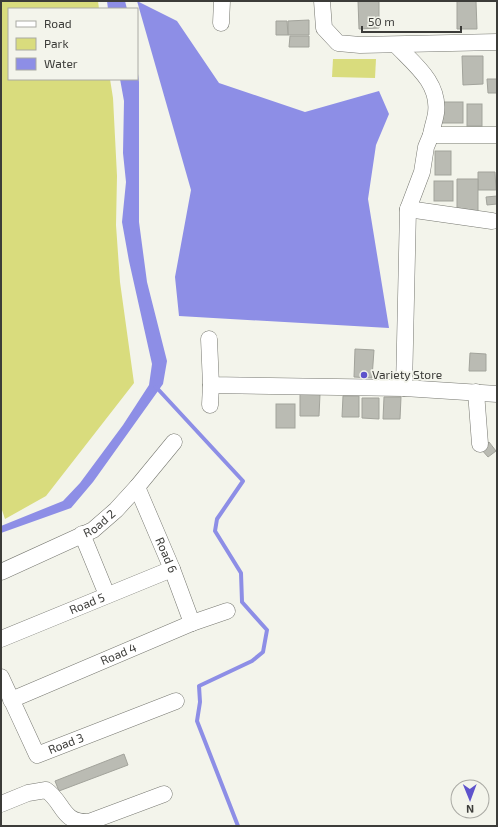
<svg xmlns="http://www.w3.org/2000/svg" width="498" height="827" font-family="'Exo 2',sans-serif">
	<rect width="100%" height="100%" fill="#f3f4eb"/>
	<g fill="#d9dc7d">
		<path d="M1,1H98L99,9H9V79H110L113,98L117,176L116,225L120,282L134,383L46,496L5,519L1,507Z"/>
		<path d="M333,59H376L375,78L332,77Z"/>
	</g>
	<g fill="#8d8ee6">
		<path d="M107,1H125L127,9H108Z"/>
		<path d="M137,1L177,21L219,83L305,112L379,91L389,114L376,145L368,199L389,328L179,316L175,277L191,190Z"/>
		<path d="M137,66L139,82V222L147,282L167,361L163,384L93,482L71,508L1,533V526L63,501L80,483L123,425L149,385L152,364L129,261L122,222L126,182L123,153L124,101L120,79H137Z"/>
	</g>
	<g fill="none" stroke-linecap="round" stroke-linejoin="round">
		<path stroke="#8d8ee6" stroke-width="4" d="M156,387L243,481L217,519L215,531L241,573L242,602L267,630L263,652L252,661L199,686L200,702L197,721L238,826"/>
	</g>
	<g fill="#babbb3" stroke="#a2a39b">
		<path d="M358,1H379V28L359,29Z"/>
		<path d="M457,1H476L477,29H457Z"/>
		<path d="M309,20V35H288V21Z"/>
		<path d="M276,21H287L288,35H276Z"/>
		<path d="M290,36H309V47H289Z"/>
		<path d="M462,56H483V84L463,85Z"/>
		<path d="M487,79H497V93H488Z"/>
		<rect x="438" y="102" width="25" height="21"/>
		<rect x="467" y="104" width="15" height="22"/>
		<rect x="435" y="151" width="16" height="24"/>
		<path d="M478,172H495L496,190H478Z"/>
		<path d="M457,179H478V213L457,214Z"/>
		<rect x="434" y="181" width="19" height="20"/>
		<path d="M497,196V204L487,205L486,197Z"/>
		<path d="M355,349L374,350L372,378L354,377Z"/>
		<path d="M470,353L486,354V371H469Z"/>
		<path d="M300,394H320L319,416H300Z"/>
		<path d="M343,396H359V417H342Z"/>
		<path d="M384,397H401L400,419H383Z"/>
		<path d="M362,398H379V419L362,418Z"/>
		<rect x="276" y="404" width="19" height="24"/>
		<path d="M489,442L496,451L488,457L481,449Z"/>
		<path d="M124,754L128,765L59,791L55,781Z"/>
	</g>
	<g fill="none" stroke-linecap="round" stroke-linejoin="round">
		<g stroke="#777871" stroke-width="17">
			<g id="minor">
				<path d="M322,1L324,28L338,43L360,45L497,42"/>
				<path d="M221,23L222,1"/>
				<path d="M396,45C414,64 440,83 436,113C435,120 432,128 431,135H497"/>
				<path d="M408,209L492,221"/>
				<path d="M209,339L211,385L404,388L497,394"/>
				<path d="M404,388L408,209L422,172L426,147L431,135"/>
				<path d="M476,392L480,444"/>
				<path d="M210,405L211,385"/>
				<path id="s1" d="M137,487L172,569L192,623"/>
				<path d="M82,534L107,595"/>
				<path id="s2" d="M1,572L93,530L116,510L137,487L174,442"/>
				<path id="s3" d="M1,639L172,569"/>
				<path id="s4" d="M1,677L37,755L176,701"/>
				<path id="s5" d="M11,700L192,623L227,611"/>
				<path d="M1,804L28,793L46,790C64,802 61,823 89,822L164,794"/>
			</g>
		</g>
		<use href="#minor" stroke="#fff" stroke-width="16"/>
	</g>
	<circle fill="#5e53cc" stroke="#f3f4eb" stroke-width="1.5" cx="364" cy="375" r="4"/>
	<g text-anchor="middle" stroke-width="3.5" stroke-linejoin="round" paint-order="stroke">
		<g font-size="12" fill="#3c3c39" stroke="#f3f4eb" text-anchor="start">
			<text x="372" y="379">Variety Store</text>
		</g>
		<g font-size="12" fill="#3c3c39" stroke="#f3f4eb">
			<text dy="4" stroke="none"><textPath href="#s2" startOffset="110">Road 2</textPath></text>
			<text dy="4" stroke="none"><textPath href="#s1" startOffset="74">Road 6</textPath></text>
			<text dy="4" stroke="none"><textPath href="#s3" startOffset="93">Road 5</textPath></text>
			<text dy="4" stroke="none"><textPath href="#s5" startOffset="117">Road 4</textPath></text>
			<text dy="4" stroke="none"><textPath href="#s4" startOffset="117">Road 3</textPath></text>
		</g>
	</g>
	<rect width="498" height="827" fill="none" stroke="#3c3c39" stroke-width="4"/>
	<rect x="8" y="8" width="130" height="72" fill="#f3f4eb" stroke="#aaaaa4"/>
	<rect x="16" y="21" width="20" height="6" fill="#ffffff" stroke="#aaaaa4"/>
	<text x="44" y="28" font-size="12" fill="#3c3c39">Road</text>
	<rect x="16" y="38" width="20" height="12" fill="#d9dc7d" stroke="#aaaaa4"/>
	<text x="44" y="48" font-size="12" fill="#3c3c39">Park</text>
	<rect x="16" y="58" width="20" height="12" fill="#8d8ee6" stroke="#aaaaa4"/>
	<text x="44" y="68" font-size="12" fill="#3c3c39">Water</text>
	<g transform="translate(470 799) rotate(179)"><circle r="19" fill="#f3f4eb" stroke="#aaaaa4"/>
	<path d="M0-3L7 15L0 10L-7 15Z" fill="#5e53cc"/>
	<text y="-6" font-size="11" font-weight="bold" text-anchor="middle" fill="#3c3c39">N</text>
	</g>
	<path d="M362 26v6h99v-6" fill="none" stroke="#3c3c39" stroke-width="2"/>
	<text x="368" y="26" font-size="12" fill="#3c3c39" stroke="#f3f4eb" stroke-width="3" paint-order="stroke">50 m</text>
</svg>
